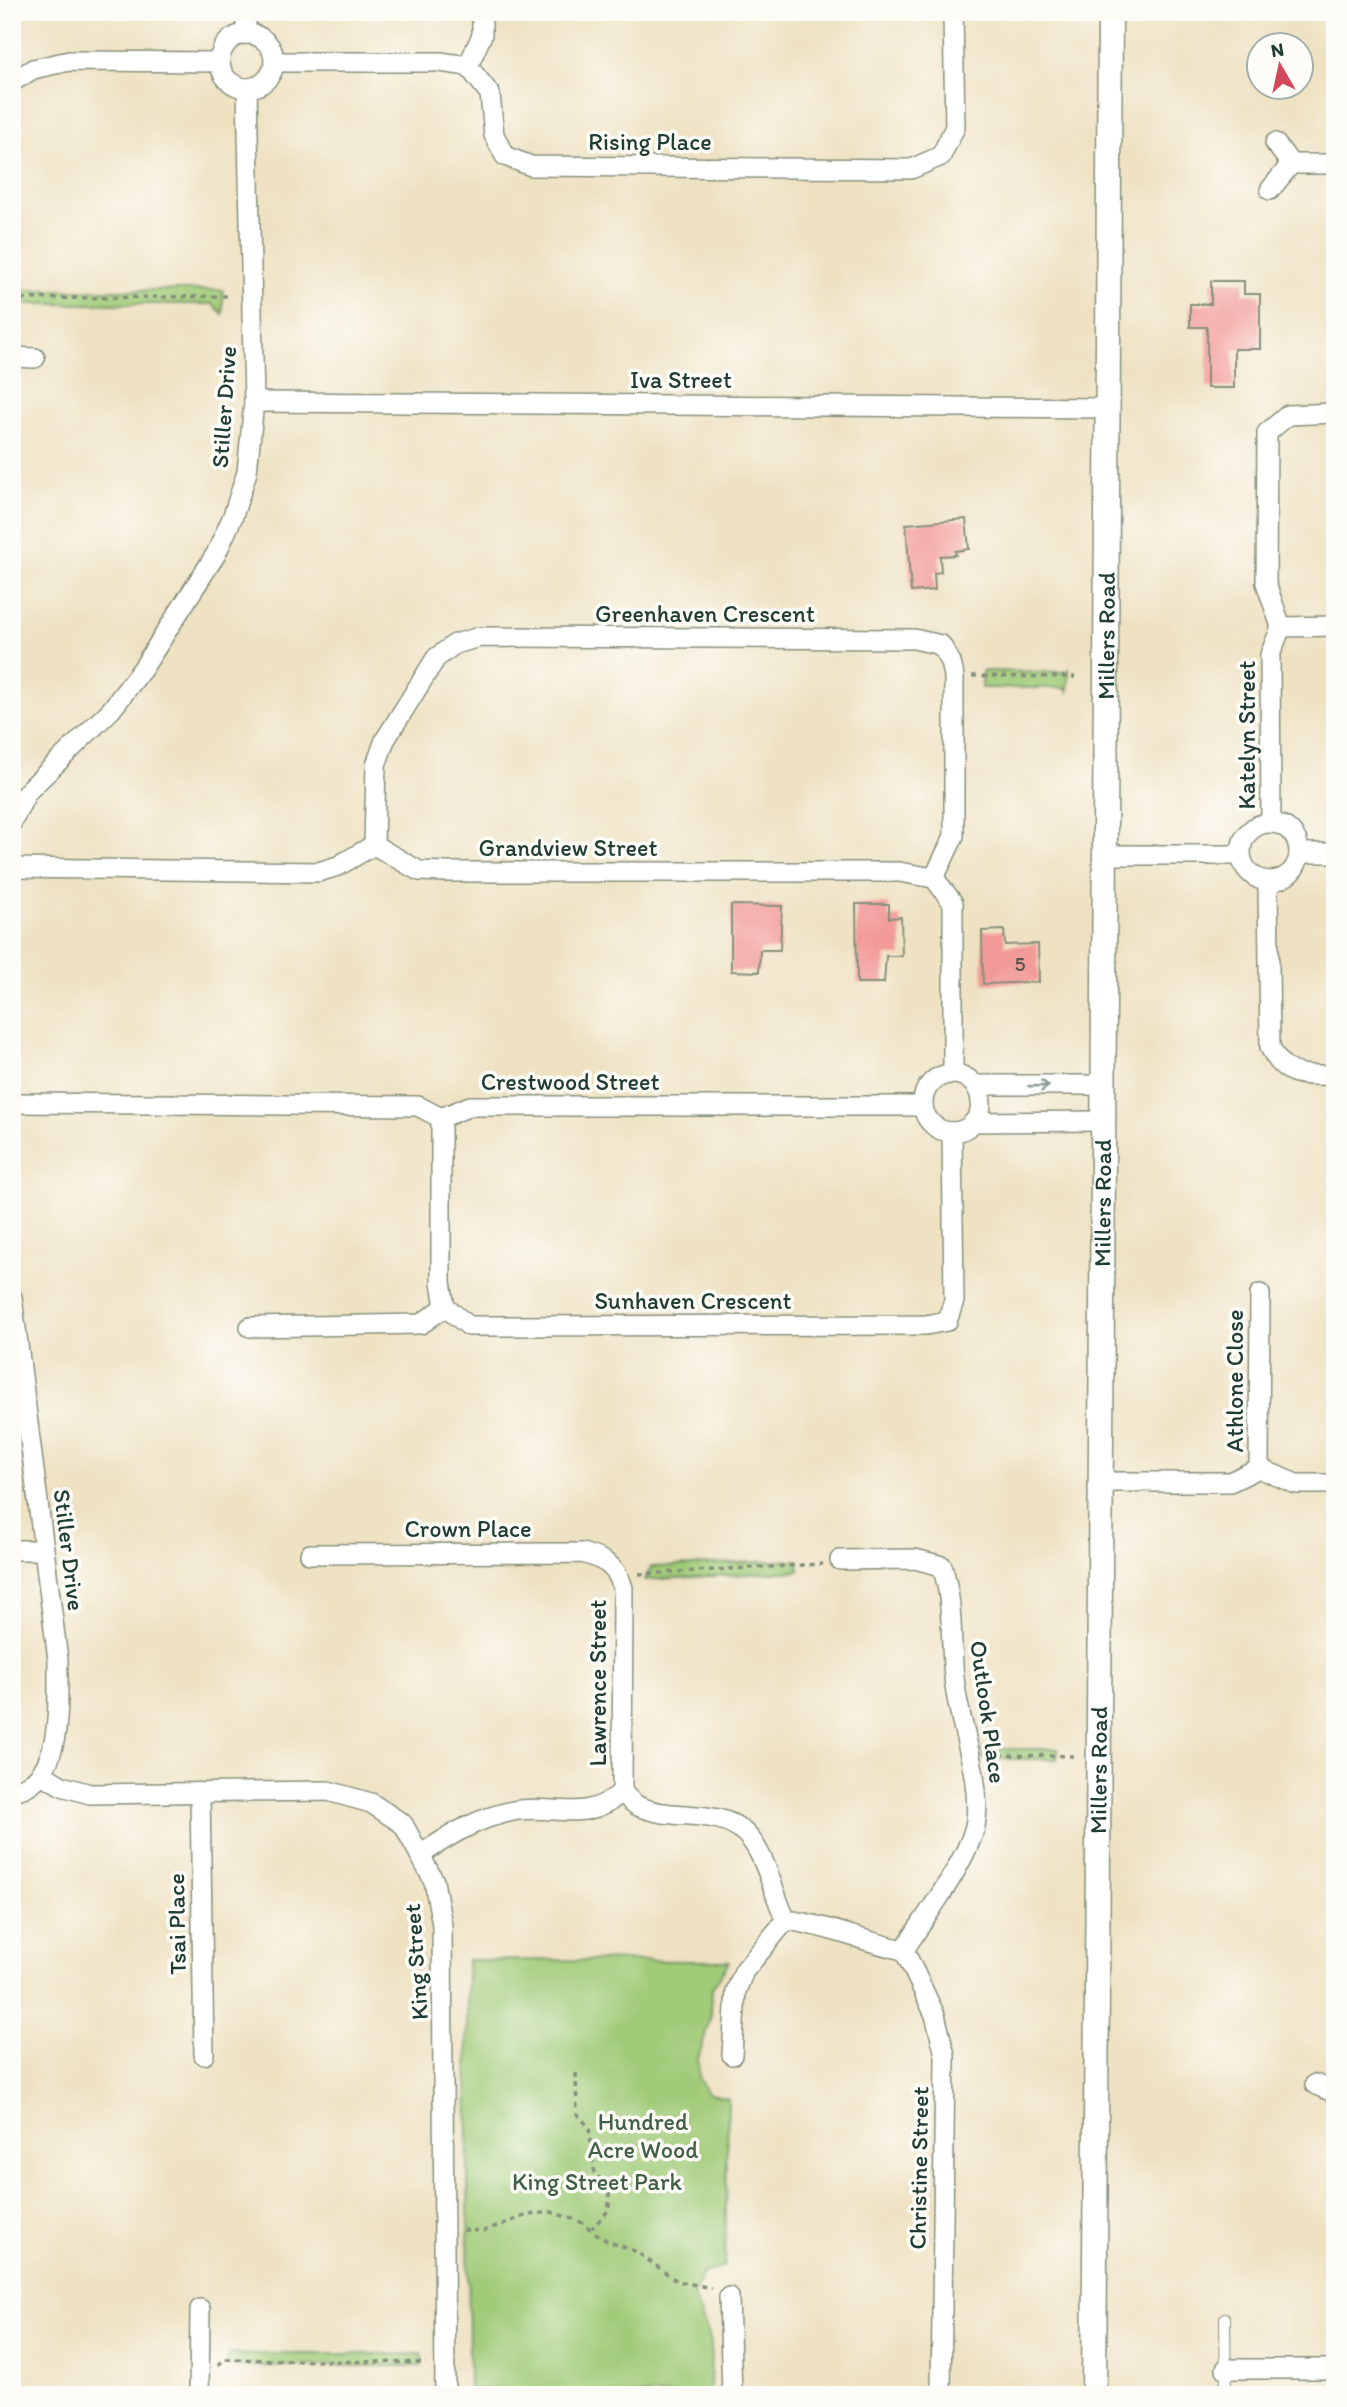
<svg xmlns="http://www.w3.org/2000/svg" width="1347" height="2407" font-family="Itim,sans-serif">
	<rect width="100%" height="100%" fill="#fdfcf7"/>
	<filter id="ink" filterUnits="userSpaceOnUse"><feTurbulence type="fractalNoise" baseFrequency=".0143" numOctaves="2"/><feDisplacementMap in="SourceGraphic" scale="14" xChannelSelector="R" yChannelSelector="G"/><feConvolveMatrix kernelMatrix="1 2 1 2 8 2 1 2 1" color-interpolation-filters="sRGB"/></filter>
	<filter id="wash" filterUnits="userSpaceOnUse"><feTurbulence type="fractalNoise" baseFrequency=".00686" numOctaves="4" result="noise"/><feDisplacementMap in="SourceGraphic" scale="28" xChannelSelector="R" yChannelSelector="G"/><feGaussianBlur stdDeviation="1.57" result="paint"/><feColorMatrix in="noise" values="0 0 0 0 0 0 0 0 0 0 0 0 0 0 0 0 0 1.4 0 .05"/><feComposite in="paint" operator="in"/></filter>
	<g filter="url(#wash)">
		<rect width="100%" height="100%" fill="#efe2c3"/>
		<g fill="#a0cb78" stroke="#608456" stroke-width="2">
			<path d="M22,290H223V314L213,304H22Z"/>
			<path d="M1069,669L1068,692L1065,688H982V671L1065,672Z"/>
			<path d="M798,1560L799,1571L645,1580L651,1567Z"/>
			<path d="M982,1749H1058L1057,1759H982Z"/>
			<path d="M467,1960L730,1961L712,1988L711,2015L698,2059L699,2079L707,2093L728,2098L725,2266L703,2274L693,2295L711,2341L710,2395H469Z"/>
			<rect x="228" y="2354" width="194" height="12"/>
		</g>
		<g id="blocks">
			<g fill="#f29a98">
				<path d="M1211,281H1244V294H1260V349H1234V388H1207V327H1190V304H1211Z"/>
				<path d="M966,519L969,549L955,551L956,555L940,556L941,572L934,573L935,590L911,592L906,524Z"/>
				<path d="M856,904H889V918L901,917L902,956H886L884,983H857Z"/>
				<path d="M731,905L782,906L780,950H760L759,972L731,971Z"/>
				<path d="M1004,930L1005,945L1038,944L1039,982L983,984L982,931Z"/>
			</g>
		</g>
	</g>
	<g filter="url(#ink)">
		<use href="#blocks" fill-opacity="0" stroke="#87907c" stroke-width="2"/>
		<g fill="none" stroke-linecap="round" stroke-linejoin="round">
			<g stroke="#87907c" stroke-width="12">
				<path id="service" d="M1225,2318L1226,2395"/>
			</g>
			<g stroke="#87907c" stroke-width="22">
				<g id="minor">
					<path d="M246,34V12"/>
					<circle cx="247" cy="61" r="27"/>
					<path d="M274,62H440L468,66L490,94L494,135L505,156L531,166L911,169L941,156L955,127L953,12"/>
					<path d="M468,66L482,35V12"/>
					<path d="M12,82L33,69L69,61L219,62"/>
					<path d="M1291,164H1335"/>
					<path d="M1270,190L1291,164L1275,143"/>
					<path d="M12,357L35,358"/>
					<path d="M254,402L1108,408"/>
					<path d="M1281,627L1335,626"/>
					<path d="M12,822L27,792L111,710L143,668L216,554L233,516L247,472L254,402L247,88"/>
					<path d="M1271,822L1270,655L1281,627L1266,583L1267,433L1288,415L1335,413"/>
					<circle cx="1270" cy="852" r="29"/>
					<path d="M374,845L376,765L385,740L436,658L455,644L480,637L914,639L941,645L951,662L954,676V836L934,878"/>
					<path d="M1299,853H1335"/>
					<path d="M1107,855H1240"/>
					<path d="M12,868L318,872L338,866L374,845L419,871L446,872H899L934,878L953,903V1074"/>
					<path d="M1268,881L1270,1047C1285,1079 1303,1075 1335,1075"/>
					<circle cx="952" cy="1103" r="29"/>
					<path d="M975,1085H1104"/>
					<path d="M12,1103L418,1106L441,1118L470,1106H923"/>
					<path d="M441,1118V1282L445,1307L469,1326L926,1325L947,1321L954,1301L952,1132"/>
					<path d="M974,1122L1102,1121"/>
					<path d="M12,1297L58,1660C57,1700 66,1782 12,1791"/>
					<path d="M250,1327L421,1324L445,1307"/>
					<path d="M1259,1468L1260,1294"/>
					<path d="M1101,1482H1230L1259,1468L1296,1484H1335"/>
					<path d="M12,1550H44"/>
					<path d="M310,1554L582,1553C604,1559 617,1566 623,1588L622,1792"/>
					<path d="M840,1560L915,1559L942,1566C954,1602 950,1639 954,1677C958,1724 981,1772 976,1820C972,1855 924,1918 904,1950"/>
					<path d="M42,1774L62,1786L90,1794L328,1791L371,1803L403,1824L434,1881L442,1925L445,2395"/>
					<path d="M200,1793L204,2055"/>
					<path d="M420,1855C450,1835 477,1818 513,1811C554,1803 584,1825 622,1792C627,1797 632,1803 638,1806C672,1822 721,1806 747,1835C767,1857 773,1894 786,1920C827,1925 864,1942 904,1950"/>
					<path d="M904,1950L935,2015L945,2055L941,2395"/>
					<path d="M732,2055L736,1991L744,1971L786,1920"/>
					<path d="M1315,2084L1335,2093"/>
					<path d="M729,2297L732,2395"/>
					<path d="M1226,2369H1335"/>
					<path d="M199,2395L200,2309"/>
				</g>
			</g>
			<g stroke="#87907c" stroke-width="27">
				<g id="tertiary">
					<path id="s1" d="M1094,2395C1100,1601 1106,806 1110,12"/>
				</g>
			</g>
			<g stroke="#87907c" stroke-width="3.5" stroke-dasharray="5 5" stroke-linecap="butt">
				<path d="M12,223H18V247L12,250"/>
				<path d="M12,299L230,296"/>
				<path d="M972,676L1075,677"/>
				<path d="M639,1574L823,1564"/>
				<path d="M989,1755L1079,1756"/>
				<path d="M576,2073L577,2114L589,2127L594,2172L609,2188V2210L592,2228"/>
				<path d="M463,2230L483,2231L528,2215L551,2212L579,2221L607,2241L637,2252L677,2281L711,2288"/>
				<path d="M218,2365L225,2359L426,2363"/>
			</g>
			<use href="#service" stroke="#fff" stroke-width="10"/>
			<use href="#minor" stroke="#fff" stroke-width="19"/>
			<use href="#tertiary" stroke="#fff" stroke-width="24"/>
		</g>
		<defs><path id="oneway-shaft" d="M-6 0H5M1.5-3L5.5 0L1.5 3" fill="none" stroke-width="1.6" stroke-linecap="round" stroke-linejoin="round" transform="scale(1.75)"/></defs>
		<use stroke="#8f9e9a" href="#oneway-shaft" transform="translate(1039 1086) rotate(-1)"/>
	</g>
	<g text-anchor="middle" stroke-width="7" stroke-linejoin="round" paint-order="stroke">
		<g font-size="21" fill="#54544d">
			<text x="1020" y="971">5</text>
		</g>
		<g font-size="24" fill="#1f3d34" stroke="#fdfcf7">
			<text x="650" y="150">Rising Place</text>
			<text x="681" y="388">Iva Street</text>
			<text transform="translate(224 407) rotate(-86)" y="8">Stiller Drive</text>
			<text x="705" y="622">Greenhaven Crescent</text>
			<text dy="8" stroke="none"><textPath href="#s1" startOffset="1759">Millers Road</textPath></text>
			<text transform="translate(1247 735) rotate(-90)" y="8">Katelyn Street</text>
			<text x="568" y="856">Grandview Street</text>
			<text x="570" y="1090">Crestwood Street</text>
			<text dy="8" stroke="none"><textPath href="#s1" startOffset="1192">Millers Road</textPath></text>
			<text x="693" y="1309">Sunhaven Crescent</text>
			<text transform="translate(1235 1381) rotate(-90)" y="8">Athlone Close</text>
			<text x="468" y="1537">Crown Place</text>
			<text transform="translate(69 1550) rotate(83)" y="8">Stiller Drive</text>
			<text transform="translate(598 1683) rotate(-90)" y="8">Lawrence Street</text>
			<text transform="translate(988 1712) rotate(82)" y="8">Outlook Place</text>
			<text dy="8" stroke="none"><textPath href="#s1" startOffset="625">Millers Road</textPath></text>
			<text transform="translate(177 1924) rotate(-91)" y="8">Tsai Place</text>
			<text transform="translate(416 1962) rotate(-94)" y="8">King Street</text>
			<text transform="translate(919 2168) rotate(-89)" y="8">Christine Street</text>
		</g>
		<g font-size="24" fill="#3f6045" stroke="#fdfcf7">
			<text x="643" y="2130">Hundred<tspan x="643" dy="28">Acre Wood</tspan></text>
			<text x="597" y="2190">King Street Park</text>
		</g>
	</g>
	<rect width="1347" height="2407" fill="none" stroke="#fdfcf7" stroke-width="42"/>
	<g transform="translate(1280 66) rotate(351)"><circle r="33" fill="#fdfcf7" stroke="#a4b0a9" stroke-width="2"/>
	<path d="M0-5L12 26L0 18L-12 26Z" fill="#d1495b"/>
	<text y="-10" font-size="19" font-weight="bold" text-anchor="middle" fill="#1f3d34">N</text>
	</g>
</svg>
